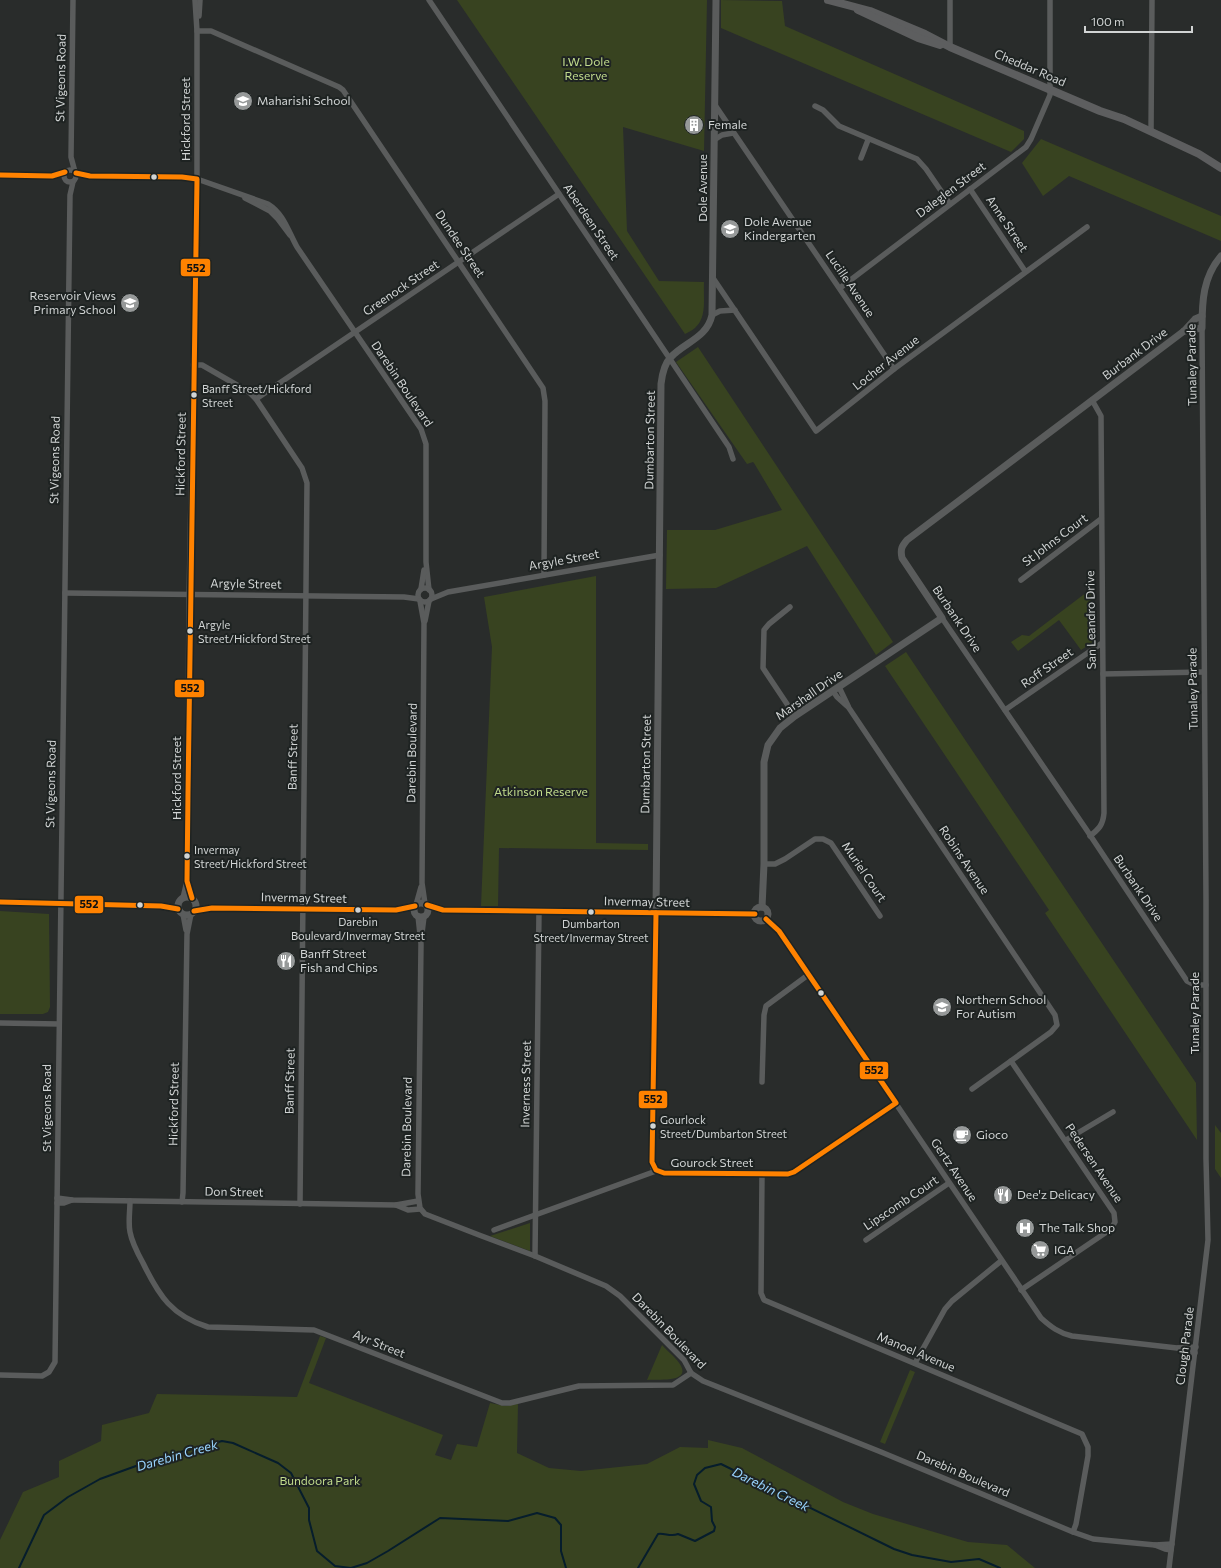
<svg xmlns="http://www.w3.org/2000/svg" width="1221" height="1568" font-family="Commissioner,sans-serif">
	<rect width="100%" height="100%" fill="#292c2b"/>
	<g fill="#384320">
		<path d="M457,0H707L704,151L623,127L627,231L659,281L704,282C703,304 709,324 685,334Z"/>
		<path d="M721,0L782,1L785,26L1024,131V139L1011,152L721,28Z"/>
		<path d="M1041,139L1221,216V241L1069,176L1043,196L1022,163Z"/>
		<path d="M698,347L893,642L876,655L807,546L716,588L666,589L667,530H715L782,510L754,463L753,462L747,464L676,362Z"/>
		<path d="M596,576V843L648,844V850L499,848L498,906H481L492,647L484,597Z"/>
		<path d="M1091,589L1092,643L1081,650L1059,620L1018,651L1011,642L1022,635L1029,636Z"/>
		<path d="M906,652L1196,1083L1197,1140L1045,913L1049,910L885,666Z"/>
		<path d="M0,911L49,914L50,1007L48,1012L43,1014H0Z"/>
		<path d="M1215,1125L1221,1133V1178L1215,1169Z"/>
		<path d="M530,1223V1251L490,1236Z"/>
		<path d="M320,1336L326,1338L309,1383L443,1435L435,1455L451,1460L457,1444L477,1447L490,1403L505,1406L518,1404L517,1453L549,1468L581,1471L647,1464L680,1447L708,1448V1440L742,1448L843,1502L873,1514L968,1542L1007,1545L1035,1568H0V1540L23,1492L59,1477V1461L101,1441L102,1425L149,1413L157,1394L297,1397Z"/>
		<path d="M662,1345C667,1351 677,1358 681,1366C690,1383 656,1379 647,1380Z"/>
		<path d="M910,1370L915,1372L885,1444L880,1442Z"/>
	</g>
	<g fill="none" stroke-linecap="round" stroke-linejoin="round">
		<g stroke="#061d2c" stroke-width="2">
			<path d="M19,1568L44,1515L68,1497L100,1479L158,1458L222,1441L233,1443L278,1463L291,1473L309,1508V1520L317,1551L335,1566L351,1568L367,1563L388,1551L440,1518L508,1521L537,1513L555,1518L561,1525V1551L566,1568"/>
			<path d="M638,1568L658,1534C665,1533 671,1537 678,1534L695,1541L714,1531L715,1527L712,1521L711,1507L701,1501L694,1484L697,1475L705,1468L721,1464L894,1549L912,1555L951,1562L979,1559L1000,1568"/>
		</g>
		<g stroke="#5a5c5c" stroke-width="5.5">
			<path d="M73,0L71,157L75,172"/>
			<path d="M429,0L729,447L733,459"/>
			<path d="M199,16L200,0"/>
			<path d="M197,31H211L339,87L343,90L543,388L545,401L544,575"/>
			<path d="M950,47V0"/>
			<path d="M715,105L894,369"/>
			<path d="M815,106L823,110L839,126L917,159L926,169L950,204"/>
			<path d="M1151,132L1152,0"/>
			<path d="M714,140L722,135L733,133"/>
			<path d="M861,158L868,140"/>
			<circle cx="70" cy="176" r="6"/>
			<path d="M76,173L90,176L182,177L197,179L268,204C284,214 288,231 297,247L421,429L426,444V562L429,590"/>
			<path d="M0,175L52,176L65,172"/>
			<path d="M970,189L1025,271"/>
			<path d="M245,198L270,211L278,219L290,235"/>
			<path d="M713,278L816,431L894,369L1087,227"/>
			<path d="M840,288L1026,147L1031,139L1050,95V0"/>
			<path d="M712,315L720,311L735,310"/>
			<path d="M193,365H202L249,392L256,399L302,468L307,483L300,1204"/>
			<path d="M256,399L559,194"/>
			<path d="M1021,580L1101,519"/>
			<circle cx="425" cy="595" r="7"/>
			<path d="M421,589L424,570"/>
			<path d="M65,593L404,597L419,599"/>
			<path d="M431,599L448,592L660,555"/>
			<path d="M420,601L424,623L422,883L425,904"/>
			<path d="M790,607L769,624L764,630L763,668L795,716"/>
			<path d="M942,618L1086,829L1187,981L1195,985H1206"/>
			<path d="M425,621L429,601"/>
			<path d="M1103,674L1204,672"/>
			<path d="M839,687L849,708L1055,1015L1057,1025L1051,1032L972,1089"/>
			<path d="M833,691L837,697L847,706"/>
			<path d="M1005,710L1102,643"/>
			<path d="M1090,836C1099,829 1103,825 1104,813L1101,416L1092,400"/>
			<path d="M764,864H775L785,859L815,839H823L831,843L880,916"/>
			<path d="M187,881L192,898"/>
			<path d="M183,898L187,881L189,601L197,179V31L195,0"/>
			<path d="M416,905L421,887"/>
			<path d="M656,913L652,1162L653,1168L656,1171"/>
			<path d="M183,914L186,930"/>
			<path d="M418,916L421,944L418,1194L420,1208L425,1214L479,1235L535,1256L606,1286L620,1296L684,1360L691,1373L703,1381L881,1452L1073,1532L1093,1539L1155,1545L1172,1544"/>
			<path d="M766,919L779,931L1041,1318C1051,1327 1059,1333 1072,1336L1177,1348L1196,1347"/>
			<path d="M422,933L424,917"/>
			<path d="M0,1023L59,1024"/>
			<path d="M1011,1061L1114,1213L1115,1222L1111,1229L1021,1290"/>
			<path d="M762,1082L764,1015L766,1006L808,975"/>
			<path d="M1066,1140L1113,1112"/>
			<path d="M762,1174L761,1293L764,1300L1082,1434L1088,1447V1456L1076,1524L1073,1532"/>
			<path d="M57,1198L72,1200L396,1205L418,1201"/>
			<path d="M130,1201C130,1211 128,1223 130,1232C132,1243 138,1254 143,1263C159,1296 172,1316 208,1327L314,1330L502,1403H510L579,1386L673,1385L691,1373"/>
			<path d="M182,1202L183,1193L187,934L191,914"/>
			<path d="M57,1203H64L72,1200"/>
			<path d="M396,1205L408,1210L420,1209"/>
			<path d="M494,1230L656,1171L664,1173L762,1174H788L794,1172L896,1103"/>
			<path d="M866,1240L949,1183"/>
			<path d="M535,1256L539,912"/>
			<path d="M1178,1348L1188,1352L1195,1353"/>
			<path d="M915,1363L945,1309L952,1301L1001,1261"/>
			<path d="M0,1375L42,1376L49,1372L55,1362L70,195L73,182"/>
			<path d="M1155,1545L1165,1549L1171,1550"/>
			<path d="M1169,1568L1208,1240L1206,1159V899L1202,328"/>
		</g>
		<g stroke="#5a5c5c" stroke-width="7">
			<path d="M1184,331L1202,328C1202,301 1203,277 1221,256"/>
			<circle cx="187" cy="906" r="9"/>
			<path d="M0,902L161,906L178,909"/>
			<circle cx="421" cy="910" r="7"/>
			<path d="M427,905L443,910L755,914"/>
			<path d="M762,907L764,864V762L768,745L780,728L795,716L942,618L902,558C900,549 902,546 907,540L1184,331L1195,319L1202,316"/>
			<circle cx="761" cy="914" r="7"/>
			<path d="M194,911L212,908L396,910L415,906"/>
			<path d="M656,913L661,384C662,375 665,363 671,357C685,342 707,338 712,315L716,0"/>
		</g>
		<g stroke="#5d5e5f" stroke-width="8">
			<path d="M828,0L870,11L925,34L950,47L1100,111L1124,119L1199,154L1221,168"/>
			<path d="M858,10L918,38L940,45"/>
		</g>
		<g stroke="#1e2322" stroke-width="8">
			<g id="bus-1">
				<path d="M76,173L90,176L182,177L197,179L188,793L187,881L192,898"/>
				<path d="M0,175L52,176L65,172"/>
				<path d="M0,902L161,906L178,909"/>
				<path d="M427,905L443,910L755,914"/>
				<path d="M194,911L212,908L396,910L415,906"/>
				<path d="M656,913L652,1162L656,1170L664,1173L788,1174L794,1172L896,1103L779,931L766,919"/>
			</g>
		</g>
		<use href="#bus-1" stroke="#ff8200" stroke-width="5"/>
	</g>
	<defs>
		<g id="school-disc" transform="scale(1)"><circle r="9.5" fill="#969999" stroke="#1e2322"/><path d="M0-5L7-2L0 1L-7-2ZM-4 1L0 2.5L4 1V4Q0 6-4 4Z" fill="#fff"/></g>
		<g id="building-disc" transform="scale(1)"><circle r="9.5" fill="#969999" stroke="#1e2322"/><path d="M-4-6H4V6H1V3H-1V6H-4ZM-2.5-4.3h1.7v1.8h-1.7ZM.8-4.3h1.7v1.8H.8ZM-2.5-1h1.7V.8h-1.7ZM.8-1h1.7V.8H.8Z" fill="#fff"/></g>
		<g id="restaurant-disc" transform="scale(1)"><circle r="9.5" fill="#969999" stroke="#1e2322"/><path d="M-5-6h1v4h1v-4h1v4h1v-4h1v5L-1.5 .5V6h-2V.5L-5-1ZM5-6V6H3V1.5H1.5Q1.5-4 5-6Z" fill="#fff"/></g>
		<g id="cafe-disc" transform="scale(1)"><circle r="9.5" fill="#969999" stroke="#1e2322"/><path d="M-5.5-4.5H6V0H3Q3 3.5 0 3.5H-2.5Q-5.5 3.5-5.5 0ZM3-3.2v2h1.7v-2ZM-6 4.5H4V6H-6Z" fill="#fff"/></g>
		<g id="hospital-disc" transform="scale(1)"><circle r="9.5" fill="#969999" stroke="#1e2322"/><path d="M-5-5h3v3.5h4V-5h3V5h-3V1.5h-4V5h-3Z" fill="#fff"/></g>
		<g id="supermarket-disc" transform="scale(1)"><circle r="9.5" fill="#969999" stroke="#1e2322"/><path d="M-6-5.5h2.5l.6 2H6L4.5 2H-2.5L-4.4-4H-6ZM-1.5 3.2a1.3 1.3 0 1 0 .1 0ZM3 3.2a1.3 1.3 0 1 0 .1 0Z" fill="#fff"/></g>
	</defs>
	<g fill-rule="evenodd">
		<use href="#school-disc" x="243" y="101"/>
		<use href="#building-disc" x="694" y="125"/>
		<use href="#school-disc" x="730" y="229"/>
		<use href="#school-disc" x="130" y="303"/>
		<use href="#restaurant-disc" x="286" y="961"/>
		<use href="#school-disc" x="942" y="1007"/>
		<use href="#cafe-disc" x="962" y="1135"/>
		<use href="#restaurant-disc" x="1003" y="1195"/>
		<use href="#hospital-disc" x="1025" y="1228"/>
		<use href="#supermarket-disc" x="1040" y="1250"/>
	</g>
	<g fill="#d1d4d4" stroke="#1e2322" stroke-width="1.5">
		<circle cx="154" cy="177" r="3.5"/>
		<circle cx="194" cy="395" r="3.5"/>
		<circle cx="190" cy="631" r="3.5"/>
		<circle cx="187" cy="856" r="3.5"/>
		<circle cx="140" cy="905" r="3.5"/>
		<circle cx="358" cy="910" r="3.5"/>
		<circle cx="591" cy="912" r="3.5"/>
		<circle cx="821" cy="993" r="3.5"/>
		<circle cx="653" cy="1126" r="3.5"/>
	</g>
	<g text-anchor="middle" stroke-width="4" stroke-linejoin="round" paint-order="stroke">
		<g font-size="11" fill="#d1d4d4" stroke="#1e2322" text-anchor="start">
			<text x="202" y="393">Banff Street/Hickford<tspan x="202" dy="14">Street</tspan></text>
			<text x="198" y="629">Argyle<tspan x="198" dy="14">Street/Hickford Street</tspan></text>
			<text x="194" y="854">Invermay<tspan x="194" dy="14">Street/Hickford Street</tspan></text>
			<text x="358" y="926" text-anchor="middle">Darebin<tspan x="358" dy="14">Boulevard/Invermay Street</tspan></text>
			<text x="591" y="928" text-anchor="middle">Dumbarton<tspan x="591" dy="14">Street/Invermay Street</tspan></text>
			<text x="660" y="1124">Gourlock<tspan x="660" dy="14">Street/Dumbarton Street</tspan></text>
		</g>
		<g font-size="12" fill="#c1db8c" stroke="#1e2322">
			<text x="586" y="66">I.W. Dole<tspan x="586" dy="14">Reserve</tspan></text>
			<text x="541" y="796">Atkinson Reserve</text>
			<text x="320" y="1485">Bundoora Park</text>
		</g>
		<g font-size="12" fill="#d1d4d4" stroke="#1e2322">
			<text transform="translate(1030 68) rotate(23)" y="4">Cheddar Road</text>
			<text transform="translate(61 78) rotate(-89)" y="4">St Vigeons Road</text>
			<text transform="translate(186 119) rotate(-90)" y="4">Hickford Street</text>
			<text transform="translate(703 188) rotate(-90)" y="4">Dole Avenue</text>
			<text transform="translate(951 190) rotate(-37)" y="4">Daleglen Street</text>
			<text transform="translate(591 222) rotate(56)" y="4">Aberdeen Street</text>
			<text transform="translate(1007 224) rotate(56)" y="4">Anne Street</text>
			<text transform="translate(460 244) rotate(56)" y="4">Dundee Street</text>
			<text transform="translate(850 284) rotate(56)" y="4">Lucille Avenue</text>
			<text transform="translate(401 288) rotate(-34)" y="4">Greenock Street</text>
			<text transform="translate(1135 354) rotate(-37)" y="4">Burbank Drive</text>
			<text transform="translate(886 363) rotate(-38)" y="4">Locher Avenue</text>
			<text transform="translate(1192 365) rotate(-91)" y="4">Tunaley Parade</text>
			<text transform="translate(402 384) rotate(56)" y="4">Darebin Boulevard</text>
			<text transform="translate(650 440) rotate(-89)" y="4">Dumbarton Street</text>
			<text transform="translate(181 454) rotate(-89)" y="4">Hickford Street</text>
			<text transform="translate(55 460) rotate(-89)" y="4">St Vigeons Road</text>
			<text transform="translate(1055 540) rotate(-37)" y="4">St Johns Court</text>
			<text transform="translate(564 560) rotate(-10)" y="4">Argyle Street</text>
			<text transform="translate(246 584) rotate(1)" y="4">Argyle Street</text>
			<text transform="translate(957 619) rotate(56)" y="4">Burbank Drive</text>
			<text transform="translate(1091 620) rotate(-91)" y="4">San Leandro Drive</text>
			<text transform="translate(1047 668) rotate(-35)" y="4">Roff Street</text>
			<text transform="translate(1193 689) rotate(-91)" y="4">Tunaley Parade</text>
			<text transform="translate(809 695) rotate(-35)" y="4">Marshall Drive</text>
			<text transform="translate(412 753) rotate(-89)" y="4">Darebin Boulevard</text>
			<text transform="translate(293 757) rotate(-89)" y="4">Banff Street</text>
			<text transform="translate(646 764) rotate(-89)" y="4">Dumbarton Street</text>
			<text transform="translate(177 778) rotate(-90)" y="4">Hickford Street</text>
			<text transform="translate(51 784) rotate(-89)" y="4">St Vigeons Road</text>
			<text transform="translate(964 860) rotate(56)" y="4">Robins Avenue</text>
			<text transform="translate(864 872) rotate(56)" y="4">Muriel Court</text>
			<text transform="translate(1138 888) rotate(56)" y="4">Burbank Drive</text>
			<text transform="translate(304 898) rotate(1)" y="4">Invermay Street</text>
			<text transform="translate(647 902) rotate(1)" y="4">Invermay Street</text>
			<text transform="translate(1195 1013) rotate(-90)" y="4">Tunaley Parade</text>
			<text transform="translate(290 1081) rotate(-89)" y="4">Banff Street</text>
			<text transform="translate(526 1084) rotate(-89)" y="4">Inverness Street</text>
			<text transform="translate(174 1104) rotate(-89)" y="4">Hickford Street</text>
			<text transform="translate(47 1108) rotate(-90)" y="4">St Vigeons Road</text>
			<text transform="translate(407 1127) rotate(-89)" y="4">Darebin Boulevard</text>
			<text x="712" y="1167">Gourock Street</text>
			<text transform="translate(1094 1163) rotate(56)" y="4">Pedersen Avenue</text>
			<text transform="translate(954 1170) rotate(56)" y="4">Gertz Avenue</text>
			<text transform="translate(234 1192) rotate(1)" y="4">Don Street</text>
			<text transform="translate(901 1203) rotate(-34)" y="4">Lipscomb Court</text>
			<text transform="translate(669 1331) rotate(46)" y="4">Darebin Boulevard</text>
			<text transform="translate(379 1344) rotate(22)" y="4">Ayr Street</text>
			<text transform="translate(1185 1346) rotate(-83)" y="4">Clough Parade</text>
			<text transform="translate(916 1352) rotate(23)" y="4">Manoel Avenue</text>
			<text transform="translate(963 1474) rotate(23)" y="4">Darebin Boulevard</text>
		</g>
		<g font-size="12" fill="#d1d4d4" stroke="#1e2322" text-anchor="start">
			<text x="257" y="105">Maharishi School</text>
			<text x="708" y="129">Female</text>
			<text x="744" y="226">Dole Avenue<tspan x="744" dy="14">Kindergarten</tspan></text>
			<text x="116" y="300" text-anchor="end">Reservoir Views<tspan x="116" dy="14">Primary School</tspan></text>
			<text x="300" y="958">Banff Street<tspan x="300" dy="14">Fish and Chips</tspan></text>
			<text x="956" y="1004">Northern School<tspan x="956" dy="14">For Autism</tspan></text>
			<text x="976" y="1139">Gioco</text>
			<text x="1017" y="1199">Dee'z Delicacy</text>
			<text x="1039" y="1232">The Talk Shop</text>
			<text x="1054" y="1254">IGA</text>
		</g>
		<g font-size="13" font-style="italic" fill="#98d4fe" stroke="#1e2322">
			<text transform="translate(177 1455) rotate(-16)" y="5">Darebin Creek</text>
			<text transform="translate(771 1489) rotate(26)" y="5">Darebin Creek</text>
		</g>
	</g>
	<g stroke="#1e2322" stroke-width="1.5">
		<rect x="180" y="258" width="31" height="19" rx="4" fill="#ff8200"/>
		<rect x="174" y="679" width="31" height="19" rx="4" fill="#ff8200"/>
		<rect x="74" y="895" width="30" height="19" rx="4" fill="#ff8200"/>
		<rect x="859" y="1061" width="30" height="19" rx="4" fill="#ff8200"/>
		<rect x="638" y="1090" width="30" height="19" rx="4" fill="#ff8200"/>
	</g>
	<g font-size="11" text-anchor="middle" font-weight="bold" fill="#111">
		<text x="196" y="272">552</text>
		<text x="190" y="692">552</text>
		<text x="89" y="908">552</text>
		<text x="874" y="1074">552</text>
		<text x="653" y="1103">552</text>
	</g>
	<path d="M1085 26v6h107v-6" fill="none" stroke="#d1d4d4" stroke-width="2"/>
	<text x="1091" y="26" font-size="12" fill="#d1d4d4" stroke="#1e2322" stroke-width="3" paint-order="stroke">100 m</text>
</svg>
